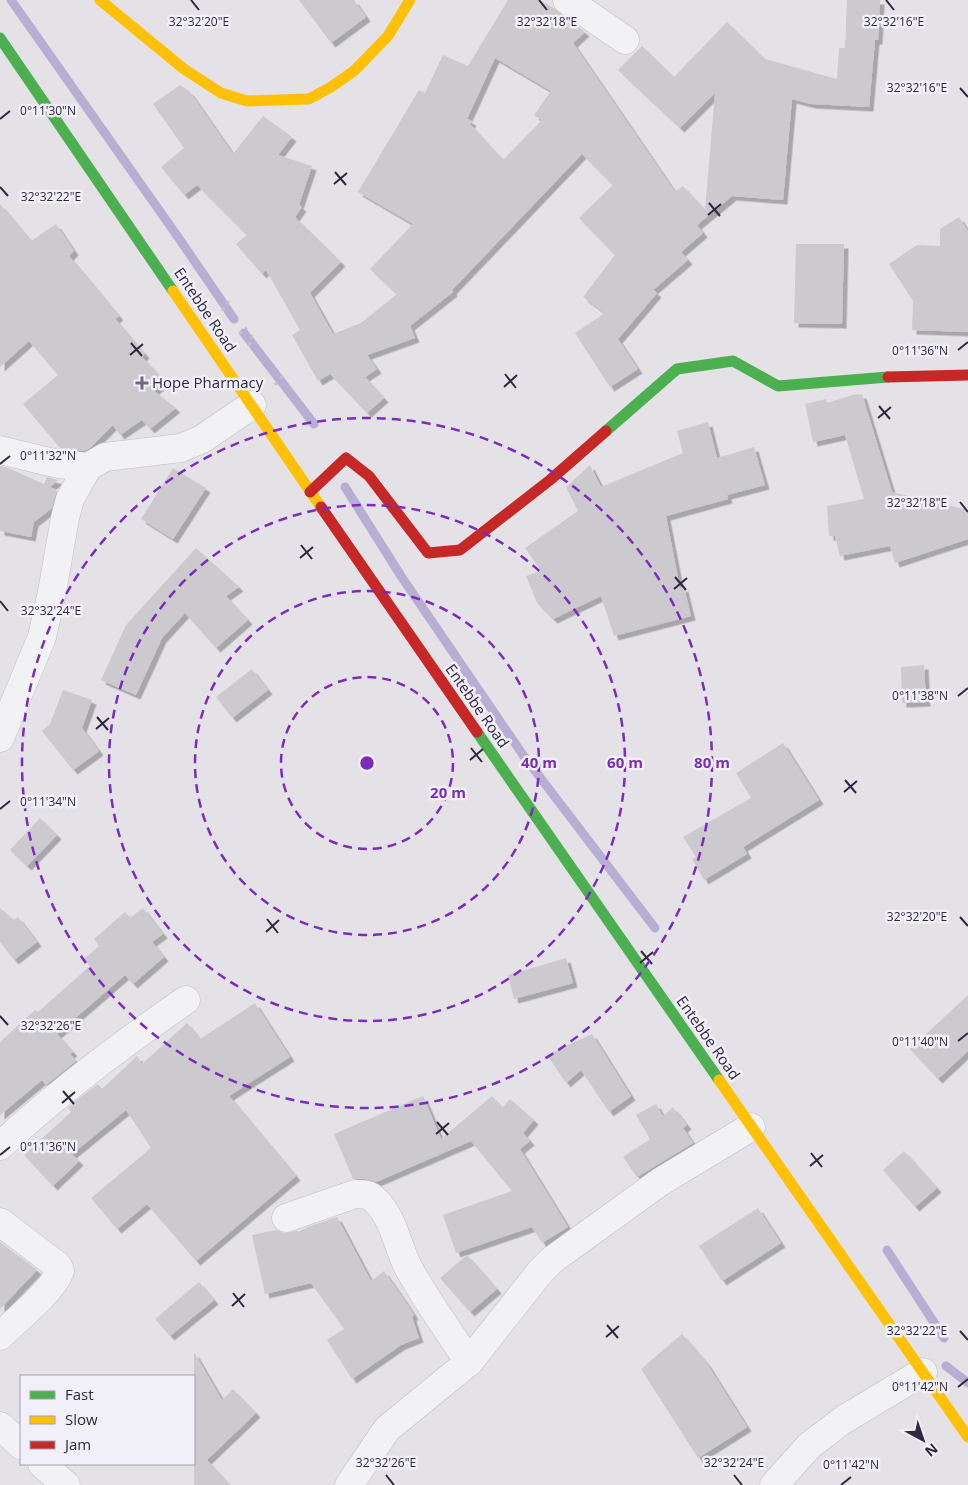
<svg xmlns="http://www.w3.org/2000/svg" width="968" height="1485" font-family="'Open Sans',sans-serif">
	<defs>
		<filter id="shadow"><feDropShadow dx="4.5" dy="4.5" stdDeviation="0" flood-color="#0004"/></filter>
	</defs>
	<rect width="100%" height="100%" fill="#e4e2e7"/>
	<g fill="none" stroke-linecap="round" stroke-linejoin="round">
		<g stroke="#b6afd3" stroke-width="9">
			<path d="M11,0L178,237L234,319"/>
			<path d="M244,333L314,424"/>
			<path d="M345,487L401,576L523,755L655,928"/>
			<path d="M887,1250L944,1338"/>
			<path d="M946,1366L968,1383"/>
		</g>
	</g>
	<g fill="#ccc9cf" fill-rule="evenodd" filter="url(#shadow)">
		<path d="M299,0H354L366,17L331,43Z"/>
		<path d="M508,0H540L555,9L585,32L573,43L675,192L683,186L705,210L715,93L680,128L618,70L642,46L674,77L727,22L765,59L837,79L839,48H845L847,0H880L878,40H875L869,107L811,104L792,99L783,200L732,196L697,225L703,233L681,252L688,260L653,290L657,293L618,339L638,369L610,387L575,333L605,313L583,297L615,255L579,218L613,185L582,154L452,290L453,292L410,326L415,338L367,355L377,369L365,377L384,398L367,413L330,374L318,381L292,335L300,330L266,270L262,274L236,244L247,235L197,185L184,195L161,167L184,148L153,104L180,85L190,92L233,154L263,116L292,137L278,155L312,166L299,205L302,207L295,217L341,262L310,293L333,334L361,323L397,294L370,269L413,224L358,192L419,90L425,93L443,55L468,66ZM495,58L551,91L534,115L542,120L503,160L470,124L472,121L467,119Z"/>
		<path d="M0,204L31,241L56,224L74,251L69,256L119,316L115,319L145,354L142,357L165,381L154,391L176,408L150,429L142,420L120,435L113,425L90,448L84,451L61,449L23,404L58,375L29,341L0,367Z"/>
		<path d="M959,217L968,231V332L912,330L913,301L889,264L917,245L940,246V229Z"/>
		<path d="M796,244H844L842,324L794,323Z"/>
		<path d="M862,394L892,492L968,510V539L895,563L890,546L840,556L835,536H829L827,506L864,499L845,435L813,442L805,404L826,399L827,403L852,395Z"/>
		<path d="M708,422L717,458L754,447L765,485L727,495L728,499L666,516L680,588L684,587L691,616L614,636L601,596L553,619L537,603L526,576L541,571L525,548L578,511L566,487L590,465L601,487L683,453L677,431Z"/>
		<path d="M0,466L8,468L44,484L47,477L58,480L50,487L57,490L52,508L34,522L31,537L0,531Z"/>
		<path d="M173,468L206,488L173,539L141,519Z"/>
		<path d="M196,548L239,587L226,596L248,620L216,648L185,613L162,638L136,695L101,680L126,625Z"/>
		<path d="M924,665L926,702L902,703L901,667Z"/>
		<path d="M252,669L268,690L232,718L216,697Z"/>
		<path d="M63,690L92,700L82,728L99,751L73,770L42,731L50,724Z"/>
		<path d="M783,743L819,800L743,847L747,854L704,880L692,859L696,857L683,837L751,798L736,773Z"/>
		<path d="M40,818L57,835L27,866L10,850Z"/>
		<path d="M0,908L14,920L18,917L37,942L14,960L0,942Z"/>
		<path d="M143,908L163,934L152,942L164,957L133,984L125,975L57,1034L73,1052L70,1054L76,1061L46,1085L42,1080L0,1115V1042L35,1010L38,1012L90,966L84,959L99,946L94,939L125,912L130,918Z"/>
		<path d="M566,958L573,983L514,999L508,975Z"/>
		<path d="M968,995V1051L938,1079L910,1049Z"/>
		<path d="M255,1003L290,1057L229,1096L296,1176L196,1261L147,1204L117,1229L91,1198L151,1148L126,1110L72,1154L79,1161L53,1186L24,1155L71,1112L68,1108L77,1100L98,1084L102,1089L137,1056L142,1064L187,1023L200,1039Z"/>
		<path d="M592,1034L631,1096L609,1112L581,1070L566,1083L547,1055Z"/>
		<path d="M423,1096L441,1139L492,1096L502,1108L510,1099L534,1120L523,1133L530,1141L520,1149L568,1227L542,1243L532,1227L456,1253L443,1215L512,1191L471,1141L376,1182L365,1179H353L334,1134Z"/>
		<path d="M656,1104L663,1116L673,1107L687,1125L683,1128L693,1143L637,1177L623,1157L650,1139L636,1115Z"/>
		<path d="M904,1151L937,1188L915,1207L883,1170Z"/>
		<path d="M758,1208L781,1243L722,1281L699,1246Z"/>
		<path d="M337,1217L371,1281L384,1271L405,1301L414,1315L412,1317L419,1338L401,1345L352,1379L327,1340L344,1329L311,1283L265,1294L252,1235L276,1230L284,1233L297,1231L298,1232L308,1227Z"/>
		<path d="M0,1242L37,1270L0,1309Z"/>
		<path d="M467,1255L497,1289L470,1312L440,1278Z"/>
		<path d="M199,1282L214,1300L170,1336L155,1319Z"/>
		<path d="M682,1334L706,1362L747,1427L698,1458L641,1369Z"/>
		<path d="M194,1352L222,1400L233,1389L256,1413L207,1460L230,1485H194Z"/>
	</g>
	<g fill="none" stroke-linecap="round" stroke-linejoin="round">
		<g stroke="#c1bfc5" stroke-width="29">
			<g id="street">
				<path d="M567,0L625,40"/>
				<path d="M0,450L58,464L88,467"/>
				<path d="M0,738L42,637L52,592L65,518L70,499L88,467L105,457L181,448L202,439L252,405"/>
				<path d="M0,1146C58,1092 121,1045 186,1000"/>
				<path d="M286,1218L355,1194C364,1194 370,1194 376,1201C394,1219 397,1245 408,1267C426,1300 448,1330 469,1362"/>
				<path d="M0,1222L58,1266L60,1271C52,1292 17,1319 0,1336"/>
				<path d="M0,1426L21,1445"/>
				<path d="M42,1464L66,1485"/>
				<path d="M349,1485L387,1429L469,1362L540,1272L552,1260L660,1182L751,1127"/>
				<path d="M774,1485L809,1446L843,1420L923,1372"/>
			</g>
		</g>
		<g stroke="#c2c1c7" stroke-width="3" stroke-dasharray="4 4" stroke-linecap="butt">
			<path d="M222,311L229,301"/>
			<path d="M239,334L247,328"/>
			<path d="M249,346L252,335"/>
			<path d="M275,385L285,373"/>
		</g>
		<use href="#street" stroke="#f2f1f4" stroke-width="28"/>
		<g stroke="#4caf50" stroke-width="11">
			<path d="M0,38L173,291"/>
			<path d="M606,431L677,369L733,361L778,386L888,377"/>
			<path d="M477,732L719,1080"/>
		</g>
		<g stroke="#ffc107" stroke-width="11">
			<path d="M100,0L184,69L221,93L247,101L309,99L331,87L354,71L388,36L410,0"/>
			<path d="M173,291L321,507"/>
			<path d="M719,1080L968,1437"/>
		</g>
		<g stroke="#c62828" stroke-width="11">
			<path d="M888,377L968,375"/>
			<path d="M310,492L346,458L369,476L428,553L460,550L550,480L606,431"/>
			<path d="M321,507L477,732"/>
		</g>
	</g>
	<path fill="none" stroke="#302841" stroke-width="2" d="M191,0L199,10M539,0L547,10M886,0L894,10M960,88L968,97M0,119L10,111M335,172L346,185M334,184L347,173M0,187L8,196M709,203L720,216M708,215L721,204M131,343L142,356M958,350L968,342M130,355L143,344M505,374L516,388M504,387L517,375M879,406L890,419M878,418L891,407M0,464L10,456M960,502L968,512M301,545L312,559M300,558L313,547M675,577L686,590M674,589L687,578M0,601L8,611M958,696L968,688M97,717L108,730M96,729L109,718M471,748L482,762M470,760L483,749M845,780L856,793M844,792L857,781M0,809L10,801M960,917L968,926M267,919L278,933M266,932L279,920M641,951L652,964M640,963L653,952M0,1016L8,1025M958,1041L968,1033M63,1091L74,1104M62,1103L75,1092M437,1122L448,1135M436,1134L449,1123M811,1153L822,1167M0,1155L10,1147M810,1166L823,1155M233,1293L244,1307M232,1306L245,1294M607,1325L618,1338M960,1331L968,1340M606,1337L619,1326M958,1387L968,1379M386,1475L394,1485M734,1475L742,1485M841,1485L851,1477"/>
	<g fill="none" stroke="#7b2cbf" stroke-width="2.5" stroke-dasharray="9 6">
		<circle cx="367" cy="763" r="86"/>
		<circle cx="367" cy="763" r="172"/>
		<circle cx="367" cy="763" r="258"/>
		<circle cx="367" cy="763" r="345"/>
	</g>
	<path fill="#6f697b" stroke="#f1eff7" stroke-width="2" d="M139.5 375.5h5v5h5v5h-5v5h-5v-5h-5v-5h5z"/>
	<g text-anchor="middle" stroke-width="5" stroke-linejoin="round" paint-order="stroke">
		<g font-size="15" fill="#302841" stroke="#f1eff7">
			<text transform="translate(205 310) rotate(56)" y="5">Entebbe Road</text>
			<text transform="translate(477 706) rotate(55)" y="5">Entebbe Road</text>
			<text transform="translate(708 1038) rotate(55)" y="5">Entebbe Road</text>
		</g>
		<g font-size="15" fill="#302841" stroke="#f1eff7" text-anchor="start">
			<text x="152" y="388">Hope Pharmacy</text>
		</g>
	</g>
	<g font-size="12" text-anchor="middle" fill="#302841" stroke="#f1eff7" stroke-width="5" stroke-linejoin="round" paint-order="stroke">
		<text x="199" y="26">32°32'20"E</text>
		<text x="547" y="26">32°32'18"E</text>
		<text x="894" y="26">32°32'16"E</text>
		<text x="917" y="92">32°32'16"E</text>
		<text x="48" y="115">0°11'30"N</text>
		<text x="51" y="201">32°32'22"E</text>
		<text x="920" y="355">0°11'36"N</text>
		<text x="48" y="460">0°11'32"N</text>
		<text x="917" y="507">32°32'18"E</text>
		<text x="51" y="615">32°32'24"E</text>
		<text x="920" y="700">0°11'38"N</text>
		<text x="48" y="806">0°11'34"N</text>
		<text x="917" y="921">32°32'20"E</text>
		<text x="51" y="1030">32°32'26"E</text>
		<text x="920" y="1046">0°11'40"N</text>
		<text x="48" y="1151">0°11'36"N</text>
		<text x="917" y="1335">32°32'22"E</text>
		<text x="920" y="1391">0°11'42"N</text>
		<text x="386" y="1467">32°32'26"E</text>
		<text x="734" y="1467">32°32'24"E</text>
		<text x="851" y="1469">0°11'42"N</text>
	</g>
	<circle cx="367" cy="763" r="8" fill="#7b2cbf" stroke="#f1eff7" stroke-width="2.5"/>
	<g font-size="15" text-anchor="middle" font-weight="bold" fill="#7b2cbf" stroke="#f1eff7" stroke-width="5" stroke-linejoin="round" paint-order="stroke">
		<text x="539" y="768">40 m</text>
		<text x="625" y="768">60 m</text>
		<text x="712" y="768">80 m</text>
		<text x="448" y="798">20 m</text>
	</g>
	<rect x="20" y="1375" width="175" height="90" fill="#f1eff7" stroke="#a49fae"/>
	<rect x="30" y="1391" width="25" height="8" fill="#4caf50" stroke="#a49fae"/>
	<text x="65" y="1400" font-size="15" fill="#302841">Fast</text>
	<rect x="30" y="1416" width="25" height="8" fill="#ffc107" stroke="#a49fae"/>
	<text x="65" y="1425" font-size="15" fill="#302841">Slow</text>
	<rect x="30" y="1441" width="25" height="8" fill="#c62828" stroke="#a49fae"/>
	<text x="65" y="1450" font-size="15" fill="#302841">Jam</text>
	<g transform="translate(923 1440) rotate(140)" stroke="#f1eff7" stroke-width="4" paint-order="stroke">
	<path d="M0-4L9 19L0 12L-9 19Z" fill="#302841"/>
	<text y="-8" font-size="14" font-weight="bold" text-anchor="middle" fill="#302841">N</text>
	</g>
</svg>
